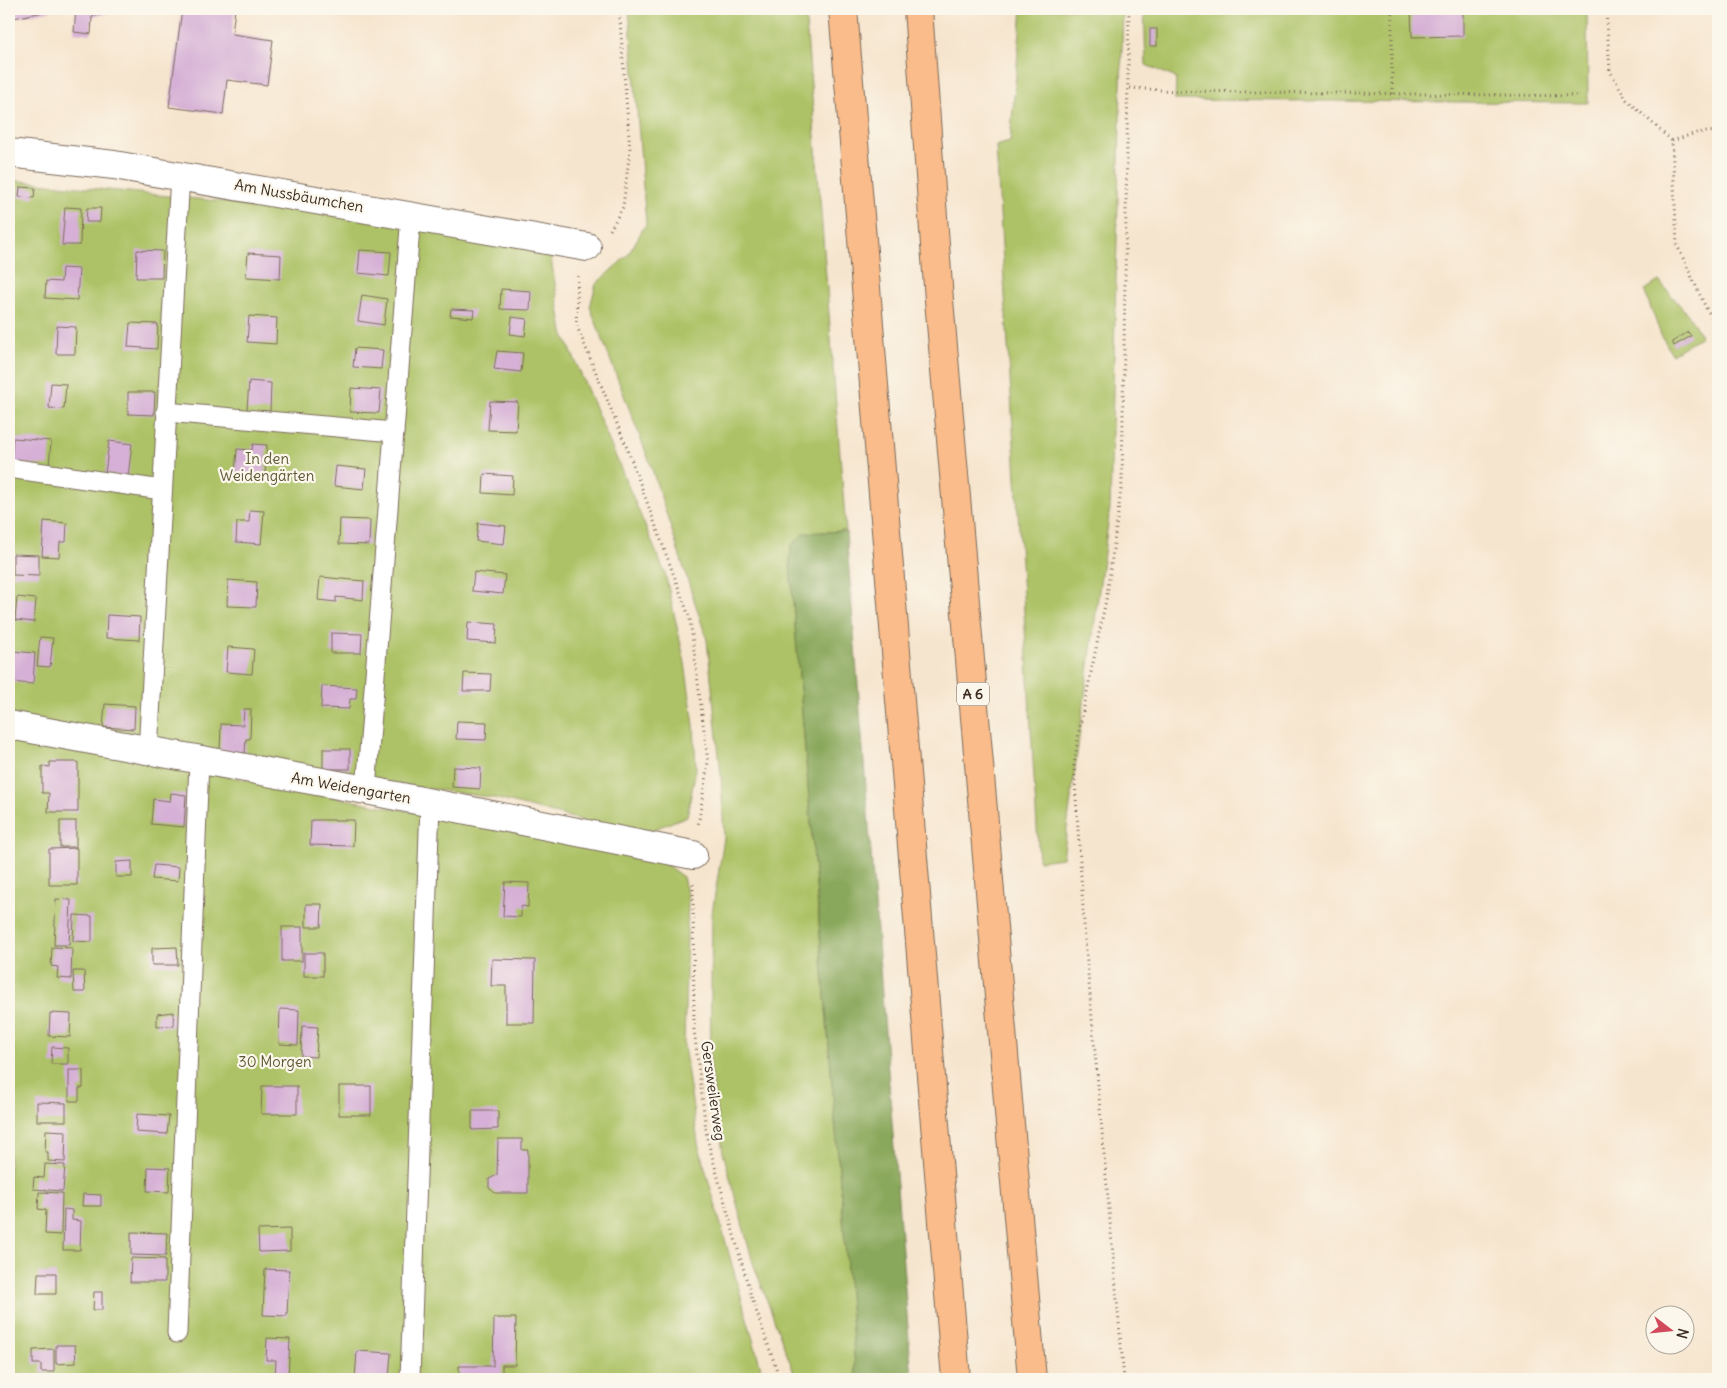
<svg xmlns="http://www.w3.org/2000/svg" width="1727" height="1388" font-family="Delius,sans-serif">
	<rect width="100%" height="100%" fill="#fbf7ec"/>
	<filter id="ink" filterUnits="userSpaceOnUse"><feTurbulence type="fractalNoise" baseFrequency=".02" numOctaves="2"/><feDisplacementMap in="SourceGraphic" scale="10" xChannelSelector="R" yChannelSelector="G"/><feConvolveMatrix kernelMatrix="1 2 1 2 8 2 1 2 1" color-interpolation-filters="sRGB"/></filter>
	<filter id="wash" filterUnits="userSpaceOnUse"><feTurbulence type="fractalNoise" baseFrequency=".0096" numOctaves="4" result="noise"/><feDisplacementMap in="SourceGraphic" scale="20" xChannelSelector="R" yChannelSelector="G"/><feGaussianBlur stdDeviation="1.12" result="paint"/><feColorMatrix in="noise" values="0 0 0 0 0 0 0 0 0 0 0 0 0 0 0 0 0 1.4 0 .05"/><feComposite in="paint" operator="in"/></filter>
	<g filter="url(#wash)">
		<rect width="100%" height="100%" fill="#f6e5ce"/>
		<g fill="#adc266" stroke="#747642">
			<path d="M629,9H805L846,531L804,533L791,546L790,564L856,1379H794L793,1370L753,1263L723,1152L710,1062L712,913L724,838L721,775L707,640L650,463L590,307L596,284L628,255L646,224Z"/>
			<path d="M1022,9H1123L1110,508L1063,858L1039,861L996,146L1010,142Z"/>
			<path d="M1144,9H1587L1588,103L1175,100L1176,78L1146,65Z"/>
			<path d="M9,180L277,207L549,247L563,332L665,573L685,663L694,725L696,769L687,816L640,835L494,798L367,780L9,717Z"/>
			<path d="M1659,281L1690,317L1701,336L1672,354L1661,335L1644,290Z"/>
			<path d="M9,734L660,860L683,877L688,898L684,1046L698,1143L764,1379H9Z"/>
		</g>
		<path fill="#8aa85b" stroke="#62693c" d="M846,531L912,1379H856L790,564L791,546L804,533Z"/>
		<g id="blocks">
			<g fill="#d6b0d6">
				<path d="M9,9H53V10L9,19Z"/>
				<path d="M76,9H112V12L92,17L91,34L74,32Z"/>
				<path d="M182,9H235L232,34L273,40L267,85L227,80L223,114L169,107Z"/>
				<path d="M1411,9H1463V36L1412,37Z"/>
				<rect x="1150" y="29" width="7" height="17"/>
				<path d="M20,187L35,188L34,198L19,197Z"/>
				<path d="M65,207L81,208L80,245H62Z"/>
				<path d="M87,208H101L100,222H86Z"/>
				<path d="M137,250L163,251L162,278H136Z"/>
				<path d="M360,250L391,252L389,276L358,273Z"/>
				<path d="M248,253L281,255L280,279L246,277Z"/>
				<path d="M62,268L79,269L77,300L45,298L46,281L61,282Z"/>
				<path d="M501,289L531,291L530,310L500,309Z"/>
				<path d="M362,295L387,299L384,325L358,321Z"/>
				<path d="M451,309L474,310L473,318L450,316Z"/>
				<path d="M249,316L277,318L276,344L247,342Z"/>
				<path d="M512,317L527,319L525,336L510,334Z"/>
				<path d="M130,323L158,324L157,349L128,347Z"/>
				<path d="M57,326L76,327L75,354H56Z"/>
				<path d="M1688,332L1691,336L1674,346L1672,342Z"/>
				<path d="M355,348L383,350L381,369L353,367Z"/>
				<path d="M497,351L523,353L521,372L494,369Z"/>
				<path d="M249,381L271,383L270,411L247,410Z"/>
				<path d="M51,383L66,384L64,409L49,408Z"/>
				<path d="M351,388L381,390L379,413L350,412Z"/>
				<path d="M128,392H155L154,415L128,414Z"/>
				<path d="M490,401L518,402L516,431L488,430Z"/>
				<path d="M13,438L51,441L49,466L11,463Z"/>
				<path d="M109,441L132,444L128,477L105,474Z"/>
				<path d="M253,444L267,445L265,475L235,473L237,449L252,450Z"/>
				<path d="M336,466L366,469L364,489L334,486Z"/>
				<path d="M484,474L513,476L512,495L483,493Z"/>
				<path d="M250,510L264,511L261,544L236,542L237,522H249Z"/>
				<path d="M340,519L370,520L369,545L339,544Z"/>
				<path d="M44,521L67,523L66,542H60L59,557L42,556Z"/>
				<path d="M478,523L506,526L504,544L476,541Z"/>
				<path d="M13,554L39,555V576L13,575Z"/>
				<path d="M474,572L505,575L503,594L472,591Z"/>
				<path d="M320,577L364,581L363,600L336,597V602L318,600Z"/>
				<path d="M228,580L257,582L256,607L227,606Z"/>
				<path d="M17,597L36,599L34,622L15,620Z"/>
				<path d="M107,615L140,617L139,640L106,638Z"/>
				<path d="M468,622L497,624L496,643L467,641Z"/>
				<path d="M331,633L362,634L361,653H331Z"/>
				<path d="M40,637L53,638L50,667L37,666Z"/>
				<path d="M228,647L254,649L252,674L226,672Z"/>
				<path d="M12,651L35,653L33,684L9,682Z"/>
				<path d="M464,673L491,674L490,691H463Z"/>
				<path d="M322,686L357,688L356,699H350L349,709L321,708Z"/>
				<path d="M105,704L135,706L134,729L103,727Z"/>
				<path d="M244,709H251L250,739H246L245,753L220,752L221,724L243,725Z"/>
				<path d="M457,721L487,722L486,740L456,739Z"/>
				<rect x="323" y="749" width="27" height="20"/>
				<path d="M50,762H78V812H48L49,793H42V766L50,767Z"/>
				<path d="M453,767L481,768L480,789L452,787Z"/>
				<path d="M171,793L186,795L184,827L151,824L153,799L170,801Z"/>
				<path d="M311,820H354L353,846L310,845Z"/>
				<rect x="60" y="821" width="16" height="26"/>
				<path d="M77,848V885H49V849Z"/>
				<path d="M132,861V877H116V862Z"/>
				<path d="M154,865L179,867L178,881L152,879Z"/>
				<path d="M505,882L529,883L528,907L521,906V917L503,916Z"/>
				<path d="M56,899L71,900L69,945H54Z"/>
				<path d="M306,904H322L321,927H306Z"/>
				<path d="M74,915L92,916V942L73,941Z"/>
				<rect x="282" y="927" width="20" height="34"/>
				<path d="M52,947L72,948L71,979L57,978L58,967L51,966Z"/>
				<path d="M177,947L178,965H152V948Z"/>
				<rect x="304" y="953" width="19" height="23"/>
				<path d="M492,959L535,960L534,1023H506V986H491Z"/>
				<path d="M73,971H84L85,992H74Z"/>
				<path d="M280,1009L299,1010L298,1045L279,1044Z"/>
				<path d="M173,1012L174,1026L157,1027V1014Z"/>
				<path d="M50,1013L71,1014L70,1037L49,1036Z"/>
				<path d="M302,1026L318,1027L316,1057L301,1056Z"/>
				<path d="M52,1047L68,1048V1064H51Z"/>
				<path d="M69,1070H83V1088H79V1101H69Z"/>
				<path d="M262,1086H297V1114H261Z"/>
				<rect x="339" y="1086" width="32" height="29"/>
				<path d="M37,1102L66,1103V1121H37Z"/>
				<path d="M472,1111H498V1129L472,1130Z"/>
				<path d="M137,1114L169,1116L167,1134L136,1132Z"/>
				<path d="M46,1130L66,1131L65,1162L48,1161V1152H45Z"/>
				<path d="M498,1139H522V1150H528V1193H495L489,1188V1179L497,1175Z"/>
				<path d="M45,1164L65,1165L63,1191L33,1189L34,1177L44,1178Z"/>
				<path d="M148,1167L170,1168L169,1192L147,1191Z"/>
				<path d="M39,1192L62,1193L61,1235L45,1234L46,1210L38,1209Z"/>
				<path d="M83,1194L101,1195V1206H82Z"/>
				<path d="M64,1209L72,1210V1220L81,1221L80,1250H63Z"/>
				<path d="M290,1229V1251L259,1252L258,1230Z"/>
				<path d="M131,1232L167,1233L166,1256L131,1255Z"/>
				<path d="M131,1258L165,1259V1282H130Z"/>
				<path d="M265,1269L289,1270L287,1316L263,1315Z"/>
				<path d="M38,1273H56V1294H37Z"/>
				<path d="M94,1292H102V1310H93Z"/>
				<path d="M494,1318H516L515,1365H502V1379H459V1366H493Z"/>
				<path d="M267,1338L290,1339L288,1378H275L276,1360H266Z"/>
				<path d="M56,1345H75L76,1363L56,1364Z"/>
				<path d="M54,1349V1372H41V1364H33V1350Z"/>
				<path d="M357,1351L391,1353L389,1379H355Z"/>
			</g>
		</g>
	</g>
	<g filter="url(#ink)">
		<use href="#blocks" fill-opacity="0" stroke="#7c6b5c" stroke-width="1"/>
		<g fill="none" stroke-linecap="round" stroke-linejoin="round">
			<g stroke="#7c6b5c" stroke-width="21">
				<g id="lane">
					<path d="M166,412L394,432"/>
					<path d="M9,468L162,490"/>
					<path d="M148,752L180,175"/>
					<path d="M366,790L411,215"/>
					<path d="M177,1333L199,761"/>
					<path d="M410,1379L430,803"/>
				</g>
			</g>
			<g stroke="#7c6b5c" stroke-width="30">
				<g id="street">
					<path d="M9,153L114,165L587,247"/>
					<path d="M9,725L366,790L693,855"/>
				</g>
			</g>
			<g stroke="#7c6b5c" stroke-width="30">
				<g id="highway">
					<path d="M843,9L956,1379"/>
					<path d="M918,9L939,300L1032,1379"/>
				</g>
			</g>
			<g stroke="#7c6b5c" stroke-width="3" stroke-dasharray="1 4" stroke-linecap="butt">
				<path d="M1606,9L1610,71L1627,100L1672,141L1677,245L1707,310L1718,326"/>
				<path d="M1130,88L1176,91L1580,96"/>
				<path d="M1392,94V9"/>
				<path d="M1672,141L1696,133L1718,131"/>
				<path d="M610,230L623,207L630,149L619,9"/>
				<path d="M578,276L576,324L627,448L690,619L708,762L698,826"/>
				<path d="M693,884L694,1029L707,1138L751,1296L780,1379"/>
				<path d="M1124,1379L1085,939L1074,766L1079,731L1107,595L1122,483L1129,9"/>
			</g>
			<use href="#lane" stroke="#fff" stroke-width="19"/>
			<use href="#street" stroke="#fff" stroke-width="28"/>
			<use href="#highway" stroke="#f9bc8a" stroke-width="28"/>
		</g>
	</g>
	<g text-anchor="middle" stroke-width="4.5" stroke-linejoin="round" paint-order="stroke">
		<rect fill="#fbf7ec" stroke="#75685c" stroke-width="1" x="957" y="682.5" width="32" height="23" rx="4"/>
		<g font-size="14" font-weight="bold" fill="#3b2a1e">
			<text x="973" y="699">A 6</text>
		</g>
		<g font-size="15" fill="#3b2a1e" stroke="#fbf7ec">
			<text transform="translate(299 196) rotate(10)" y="5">Am Nussbäumchen</text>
			<text transform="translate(351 788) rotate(10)" y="5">Am Weidengarten</text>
			<text transform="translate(713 1091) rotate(82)" y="5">Gersweilerweg</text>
		</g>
		<g font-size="15" fill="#5d5834" stroke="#fbf7ec">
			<text x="267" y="464">In den<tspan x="267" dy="17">Weidengärten</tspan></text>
			<text x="275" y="1067">30 Morgen</text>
		</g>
	</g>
	<rect width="1727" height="1388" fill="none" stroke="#fbf7ec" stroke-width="30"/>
	<g transform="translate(1670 1330) rotate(106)"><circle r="24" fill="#fbf7ec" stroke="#aea59a"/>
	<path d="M0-4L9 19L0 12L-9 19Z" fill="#d1495b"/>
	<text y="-8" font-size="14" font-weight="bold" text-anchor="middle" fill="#3b2a1e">N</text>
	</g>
</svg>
